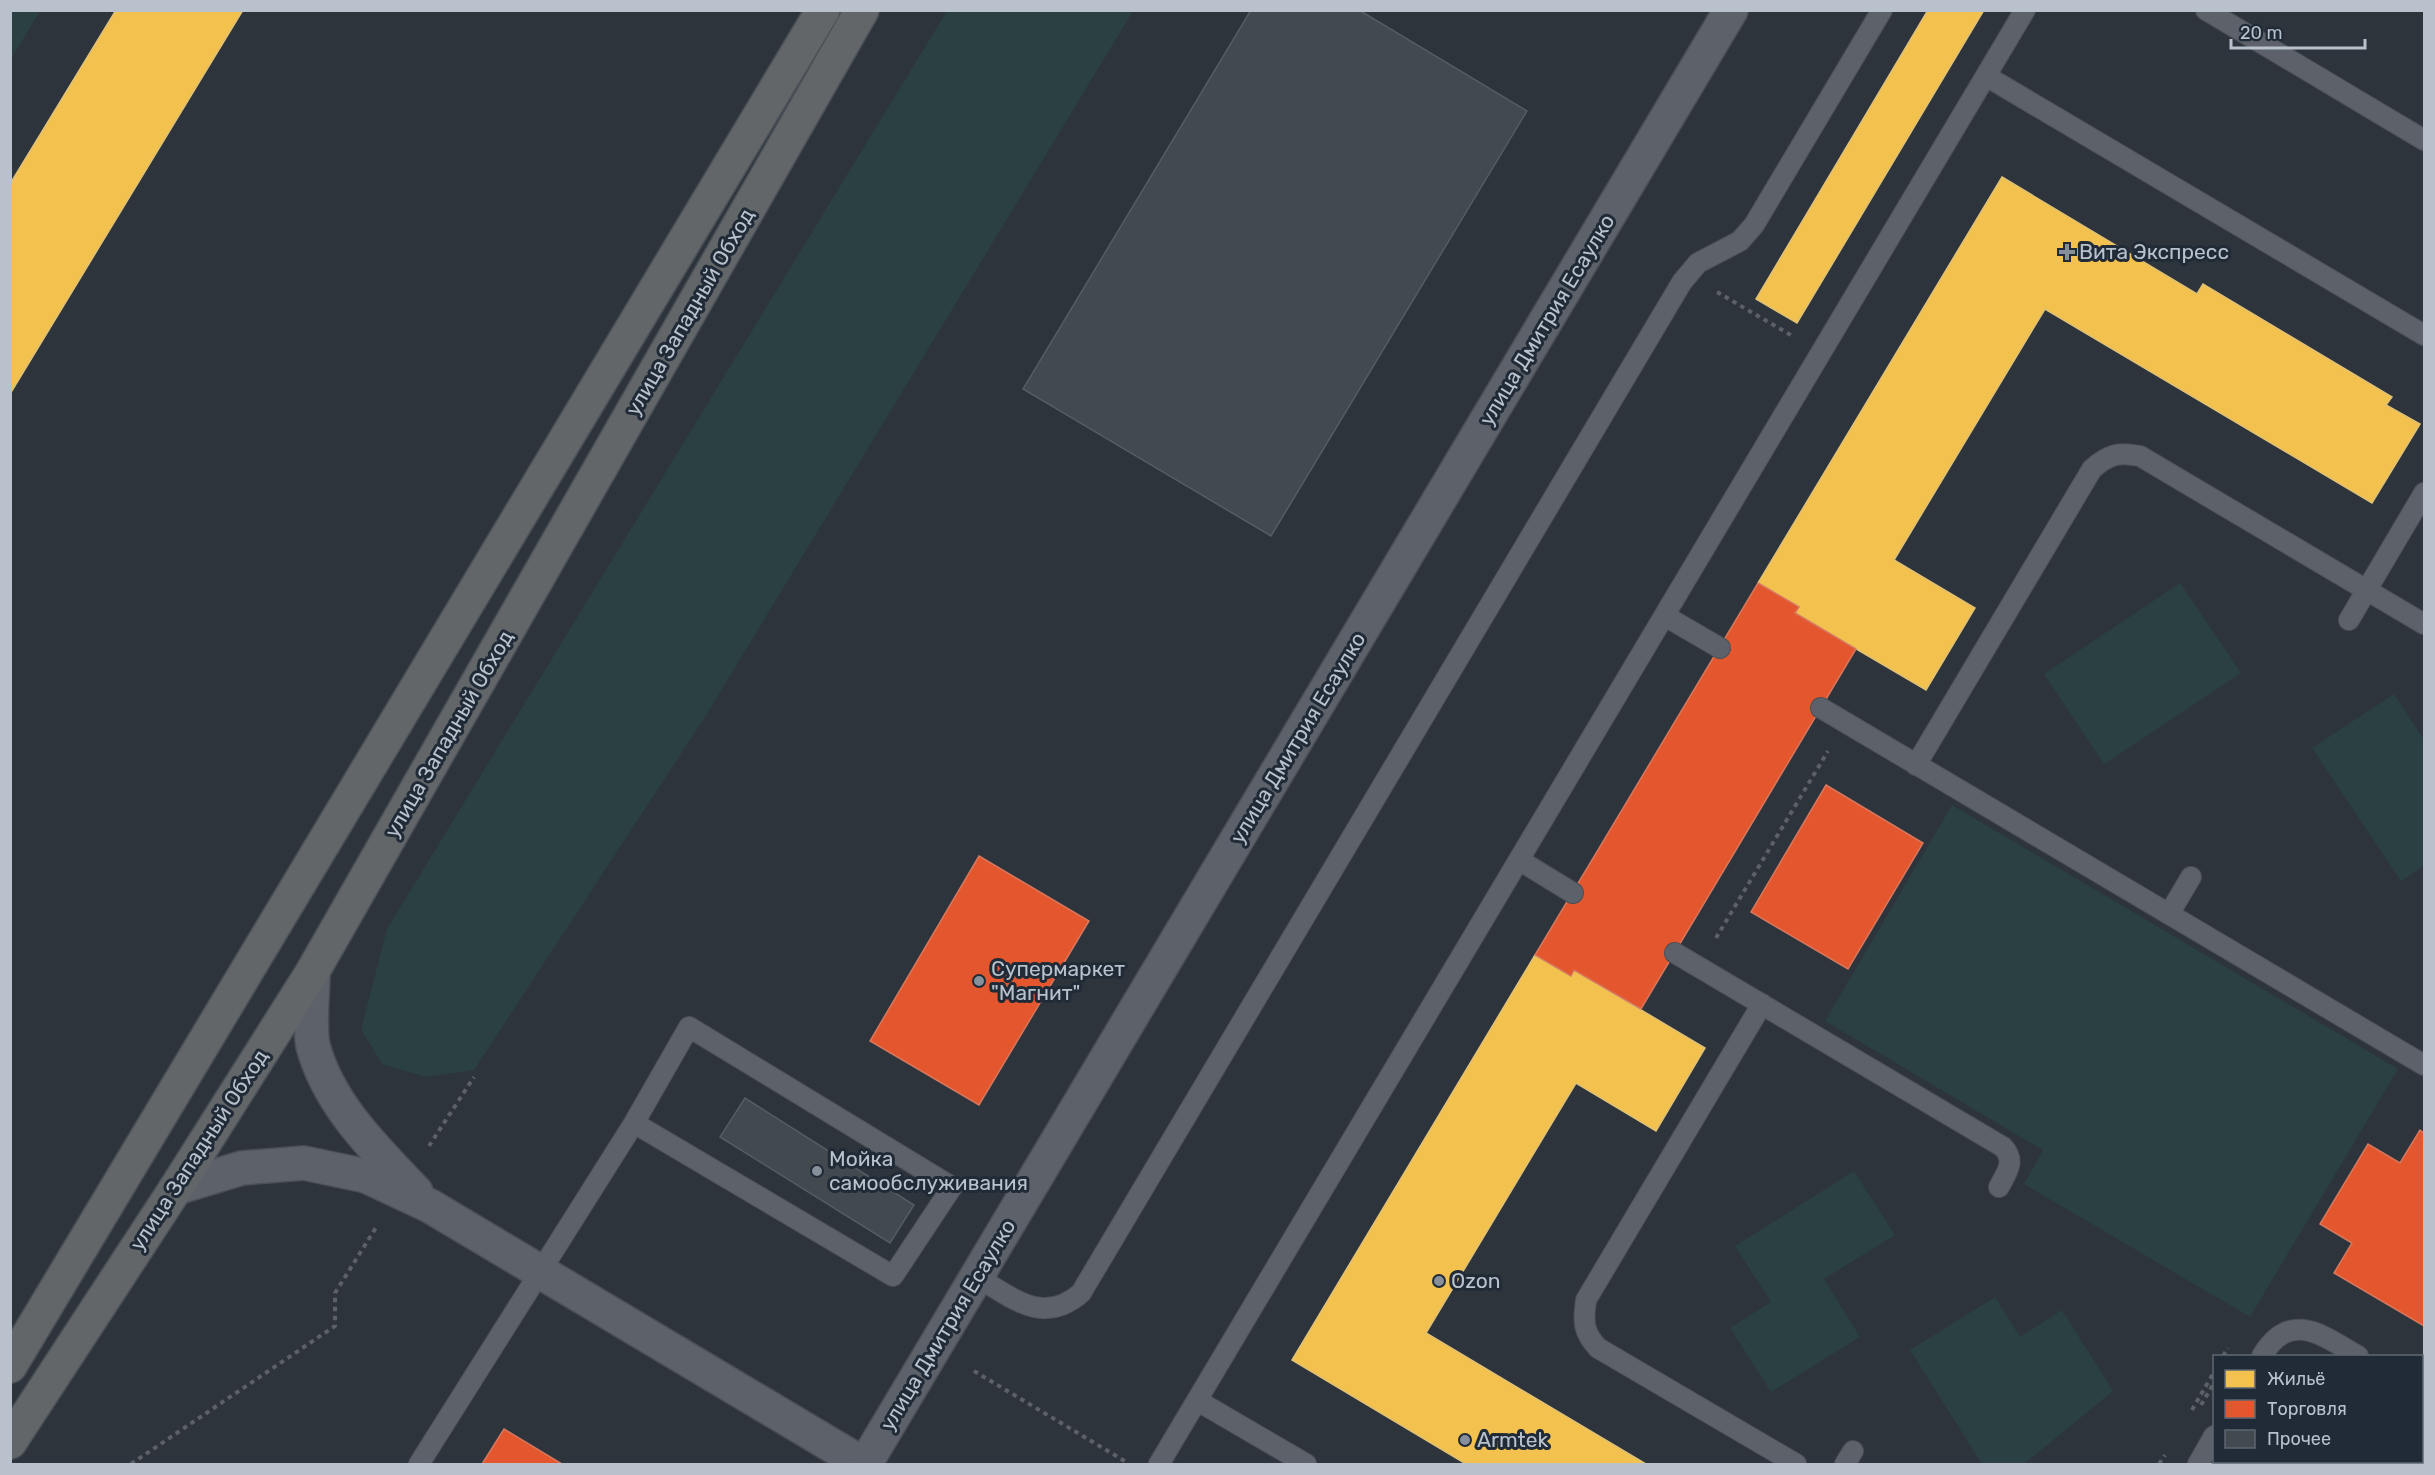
<svg xmlns="http://www.w3.org/2000/svg" width="2435" height="1475" font-family="Rubik,sans-serif">
	<rect width="100%" height="100%" fill="#2d343c"/>
	<g fill="#2a4042">
		<path d="M11,10L40,11L11,59L10,11Z"/>
		<path d="M947,11H1133L705,717L474,1070L426,1077L382,1064L361,1029L387,929Z"/>
		<path d="M2180,583L2241,673L2104,764L2044,674Z"/>
		<path d="M2394,694L2424,740V866L2401,881L2312,748Z"/>
		<path d="M1952,805L2398,1069L2250,1317L2024,1184L2043,1150L1825,1021Z"/>
		<path d="M1854,1171L1895,1235L1824,1279L1860,1337L1771,1392L1730,1328L1771,1302L1735,1246Z"/>
		<path d="M1995,1297L2020,1337L2062,1310L2113,1391L2024,1464H1982L1910,1350Z"/>
	</g>
	<g fill="#f2c14e" stroke="#e1c174" stroke-width="1.5">
		<path d="M116,10H243L10,394V184Z"/>
		<path d="M1928,10H1984L1797,323L1756,299Z"/>
		<path d="M2002,177L2197,294L2203,284L2392,397L2386,405L2420,424L2372,503L2045,309L1894,560L1975,608L1926,690L1795,613L1799,607L1758,583Z"/>
		<path d="M1535,955L1571,976L1574,970L1705,1048L1656,1131L1576,1083L1426,1333L1646,1464H1466L1292,1360Z"/>
		<path d="M2251,1462H2401L2406,1464H2250Z"/>
	</g>
	<g fill="#e4572e" stroke="#d7775d" stroke-width="1.5">
		<path d="M1758,583L1799,607L1795,613L1856,649L1641,1009L1574,970L1571,976L1535,955Z"/>
		<path d="M1826,785L1923,843L1848,969L1751,912Z"/>
		<path d="M979,856L1089,921L979,1105L870,1041Z"/>
		<path d="M2420,1130L2424,1133V1326L2334,1273L2352,1243L2320,1224L2368,1144L2400,1163Z"/>
		<path d="M504,1429L562,1464H482Z"/>
	</g>
	<g fill="#42494f" stroke="#555c63" stroke-width="1.5">
		<path d="M1251,10H1359L1527,111L1271,536L1023,389Z"/>
		<path d="M745,1098L914,1205L890,1243L720,1137Z"/>
	</g>
	<g fill="none" stroke-linecap="round" stroke-linejoin="round">
		<g stroke="#4b5056" stroke-width="22">
			<g id="lane">
				<path d="M2206,10L2424,140"/>
				<path d="M1986,76L2424,335"/>
				<path d="M1665,616L1720,648"/>
				<path d="M2349,620L2424,493"/>
				<path d="M1821,708L2424,1065"/>
				<path d="M1916,765L2092,469C2109,454 2118,452 2140,456L2424,624"/>
				<path d="M1519,860L1573,893"/>
				<path d="M2169,914L2191,877"/>
				<path d="M1675,953L2003,1147C2016,1161 2007,1172 1999,1187"/>
				<path d="M1762,1004L1586,1300C1583,1322 1583,1332 1598,1348L1796,1464"/>
				<path d="M977,1277C1013,1298 1043,1326 1081,1293L1682,282L1698,263L1740,241L1754,225L1882,10"/>
				<path d="M2262,1356C2290,1309 2322,1335 2358,1356"/>
				<path d="M2422,1394L2424,1396"/>
				<path d="M1198,1401L1306,1464"/>
				<path d="M419,1464L634,1123L689,1027L952,1187L893,1276L634,1123"/>
				<path d="M1159,1464L2025,10"/>
				<path d="M1845,1464L1853,1451"/>
				<path d="M2198,1464L2214,1436"/>
			</g>
		</g>
		<g stroke="#4b5056" stroke-width="36">
			<g id="street">
				<path d="M313,971C313,991 309,1028 313,1046C329,1105 375,1149 416,1192"/>
				<path d="M176,1188L242,1168L304,1163L366,1176L430,1206L863,1464"/>
				<path d="M865,1464L1731,10"/>
			</g>
		</g>
		<g stroke="#4a5057" stroke-width="36">
			<g id="highway">
				<path d="M10,1366L823,10"/>
				<path d="M10,1442L176,1188L313,971L862,10"/>
			</g>
		</g>
		<g stroke="#5b6166" stroke-width="4" stroke-dasharray="4.5 4.5" stroke-linecap="butt">
			<path d="M1717,292L1794,337"/>
			<path d="M1716,938L1828,751"/>
			<path d="M429,1146L474,1077"/>
			<path d="M2223,1356L2228,1348"/>
			<path d="M974,1371L1128,1463"/>
			<path d="M2201,1405L2214,1383"/>
			<path d="M2192,1410L2214,1372"/>
			<path d="M2412,1462L2417,1464"/>
			<path d="M131,1464L335,1326V1293L377,1226"/>
			<path d="M2159,1464L2165,1455"/>
			<path d="M2243,1464L2245,1462"/>
		</g>
		<use href="#lane" stroke="#5d626a" stroke-width="20"/>
		<use href="#street" stroke="#5d626a" stroke-width="33"/>
		<use href="#highway" stroke="#626669" stroke-width="33"/>
	</g>
	<g fill="#87909a" stroke="#202b37" stroke-width="2">
		<path d="M2064 243h6v6h6v6h-6v6h-6v-6h-6v-6h6z"/>
		<circle cx="979" cy="981" r="6"/>
		<circle cx="817" cy="1171" r="6"/>
		<circle cx="1439" cy="1281" r="6"/>
		<circle cx="1465" cy="1440" r="6"/>
	</g>
	<g text-anchor="middle" stroke-width="6" stroke-linejoin="round" paint-order="stroke">
		<g font-size="21" fill="#b8c1cc" stroke="#202b37" text-anchor="start">
			<text x="2079" y="259">Вита Экспресс</text>
			<text x="991" y="976">Супермаркет<tspan x="991" dy="24">"Магнит"</tspan></text>
			<text x="829" y="1166">Мойка<tspan x="829" dy="24">самообслуживания</tspan></text>
			<text x="1451" y="1288">Ozon</text>
			<text x="1477" y="1447">Armtek</text>
		</g>
		<g font-size="21" fill="#b8c1cc" stroke="#202b37">
			<text transform="translate(690 312) rotate(-60)" y="7">улица Западный Обход</text>
			<text transform="translate(1547 320) rotate(-59)" y="7">улица Дмитрия Есаулко</text>
			<text transform="translate(449 734) rotate(-60)" y="7">улица Западный Обход</text>
			<text transform="translate(1298 738) rotate(-59)" y="7">улица Дмитрия Есаулко</text>
			<text transform="translate(199 1150) rotate(-57)" y="7">улица Западный Обход</text>
			<text transform="translate(948 1325) rotate(-59)" y="7">улица Дмитрия Есаулко</text>
		</g>
	</g>
	<rect width="2435" height="1475" fill="none" stroke="#b8c1cc" stroke-width="24"/>
	<rect x="2213" y="1355" width="210" height="108" fill="#202b37" stroke="#5d6773" stroke-width="1.5"/>
	<rect x="2225" y="1370" width="30" height="18" fill="#f2c14e" stroke="#5d6773" stroke-width="1.5"/>
	<text x="2267" y="1385" font-size="18" fill="#b8c1cc">Жильё</text>
	<rect x="2225" y="1400" width="30" height="18" fill="#e4572e" stroke="#5d6773" stroke-width="1.5"/>
	<text x="2267" y="1415" font-size="18" fill="#b8c1cc">Торговля</text>
	<rect x="2225" y="1430" width="30" height="18" fill="#42494f" stroke="#5d6773" stroke-width="1.5"/>
	<text x="2267" y="1445" font-size="18" fill="#b8c1cc">Прочее</text>
	<path d="M2231 39v9h134v-9" fill="none" stroke="#b8c1cc" stroke-width="3"/>
	<text x="2240" y="39" font-size="18" fill="#b8c1cc" stroke="#202b37" stroke-width="4.5" paint-order="stroke">20 m</text>
</svg>
